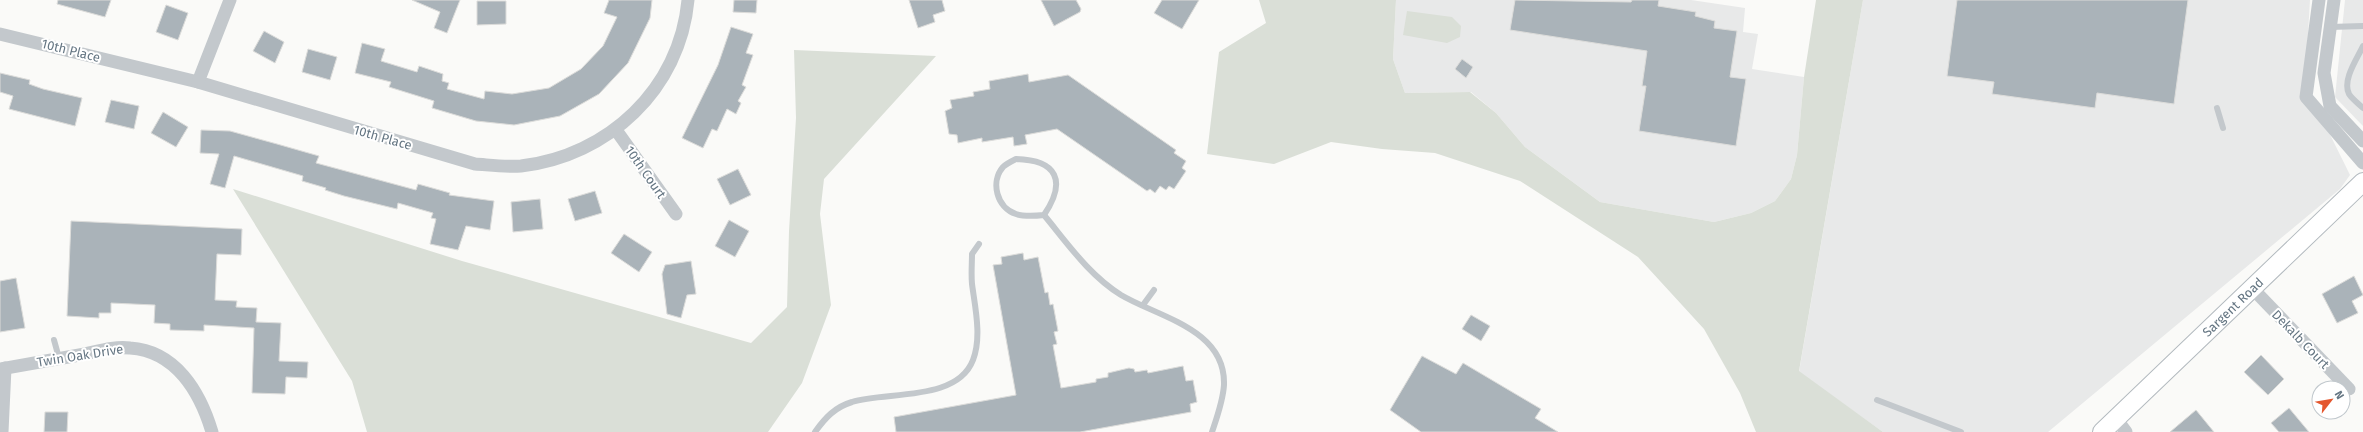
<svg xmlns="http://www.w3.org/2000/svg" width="2363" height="432" font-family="'Fira Sans',sans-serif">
	<rect width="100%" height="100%" fill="#fafaf8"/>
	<g fill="#e8e9e9">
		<path d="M1396,0H1691L1745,8L1743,32L1758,34L1752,69L1804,77L1797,155L1791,179L1775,201L1751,213L1714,222L1600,202L1525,147L1496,113L1471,92L1405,93L1393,59Z"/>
		<path d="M1863,0H2310L2305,84L2350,175L2340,189L2048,432H1883L1799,372Z"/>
		<path d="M2345,0H2363V126L2335,97Z"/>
	</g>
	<g fill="#dadfd7">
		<path d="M1259,0H1396L1393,59L1405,93L1470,92L1496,113L1525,147L1600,202L1714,222L1751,213L1775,201L1791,179L1797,155L1804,77L1816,0H1863L1799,371L1883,432H1756L1740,393L1704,329L1638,257L1520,181L1435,153L1382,149L1331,142L1274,164L1207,154L1219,52L1266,23Z"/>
		<path d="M1407,11L1452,17L1461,26L1460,37L1447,43L1403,35Z"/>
		<path d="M794,50L936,56L824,179L820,214L831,305L802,383L768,432H367L352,381L233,189L462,261L751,343L787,307L789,231L796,118Z"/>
	</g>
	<g fill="#aab3b9" stroke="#dcdcda">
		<path d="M58,0H111L105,17L57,4Z"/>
		<path d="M412,0H460L447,33L434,28L440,12Z"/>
		<path d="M609,0H652L650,18L628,63L599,94L560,116L514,125L476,121L432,108L434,101L389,87L391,82L355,73L362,43L385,49L381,61L417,72L419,66L443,74L442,81L449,83L447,89L484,99L485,91L512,94L549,88L581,69L603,46L617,17L604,13Z"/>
		<path d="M734,0H757L756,13L733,12Z"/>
		<path d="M909,0H942L945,11L933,15L935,22L918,28Z"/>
		<path d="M1041,0H1076L1081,9L1080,12L1054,26Z"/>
		<path d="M1162,0H1199L1182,29L1154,13Z"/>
		<path d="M1515,0L1631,2L1632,0H1659L1658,6L1696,12L1695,16L1715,21L1714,28L1737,31L1730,77L1746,79L1736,146L1639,131L1646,86H1642L1647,51L1510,30Z"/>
		<path d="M1957,0H2188L2174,104L2097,93L2095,108L1992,94L1994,82L1947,76Z"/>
		<path d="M477,1H506V24L477,25Z"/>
		<path d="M166,5L188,13L178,40L156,32Z"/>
		<path d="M731,27L753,34L746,53L753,55L742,85L746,87L738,101L741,103L736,114L727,109L717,131L712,129L703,148L682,138L718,65Z"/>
		<path d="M264,31L284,42L275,63L253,51Z"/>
		<path d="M308,49L337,57L330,80L302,72Z"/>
		<path d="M1462,59L1473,67L1466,78L1455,69Z"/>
		<path d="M0,73L30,80L29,84L43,89L82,98L75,126L9,109L13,96L0,92Z"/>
		<path d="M1028,74L1029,82L1068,75L1176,150L1174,153L1186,161L1182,168L1186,171L1174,189L1169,186L1166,190L1160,186L1155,193L1150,189L1147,191L1057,129L1025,135L1027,144L1014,146L1013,137L982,142V138L958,143L957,135L949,134L945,111L952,108L950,100L974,96L973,92L990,89L989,81Z"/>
		<path d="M111,100L139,106L134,129L105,122Z"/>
		<path d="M163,112L188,127L176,147L151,133Z"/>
		<path d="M201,130L230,131L277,144L319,156L316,163L416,190L418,184L450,193L449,195L494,201L490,230L466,226L458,250L430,244L436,219L431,218L433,213L398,203L397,209L344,196L325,190L326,188L302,181L303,176L234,156L225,188L210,184L219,154L200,153Z"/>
		<path d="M738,169L751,195L730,205L717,179Z"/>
		<path d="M595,191L602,213L575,221L568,199Z"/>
		<path d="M540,199L543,229L513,232L511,202Z"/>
		<path d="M729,220L749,231L735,257L715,246Z"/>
		<path d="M71,221L242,229L241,255L217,254L215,300L237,301L236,307L257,308L256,322L281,323L279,361L308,362L307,378L286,377L285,394L252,393L254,328L204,325V331L170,330V324L154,323L155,305L111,303V313H99V318L67,316Z"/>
		<path d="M624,234L652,252L639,272L611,253Z"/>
		<path d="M1023,253L1024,260L1038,257L1045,293L1048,292L1050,305L1053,304L1058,331L1054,332L1057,344L1053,345L1061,388L1096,382V379L1108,377V373L1129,368L1134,369L1135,372L1147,370L1148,373L1183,366L1186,381L1193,380L1197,402L1190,404L1191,412L1080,432H896L894,417L1016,395L993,265L1002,264L1001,257Z"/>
		<path d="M691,261L696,294L687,295L681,318L667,314L662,274L665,265Z"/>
		<path d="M2354,276L2363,295L2352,301L2358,313L2337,323L2322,294Z"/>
		<path d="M16,278L25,328L0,332V281Z"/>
		<path d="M1471,315L1490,326L1481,341L1462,329Z"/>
		<path d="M2261,355L2284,379L2268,395L2244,372Z"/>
		<path d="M1422,356L1456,374L1463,363L1541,409L1535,418L1558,432H1421L1390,410Z"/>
		<path d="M2289,408L2309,432H2279L2271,423Z"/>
		<path d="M2196,410L2214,432H2170Z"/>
		<path d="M45,412H68L67,432H44Z"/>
	</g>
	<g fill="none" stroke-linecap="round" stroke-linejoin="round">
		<g stroke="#b3babf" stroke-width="20">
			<g id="secondary">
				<path id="s1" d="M2102,432L2363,182"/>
			</g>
		</g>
		<g stroke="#c3c8cc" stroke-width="6">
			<path d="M2330,27L2363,26"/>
			<path d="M2363,46C2357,59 2342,80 2349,94C2352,99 2359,104 2363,108"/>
			<path d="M2217,108L2223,128"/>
			<path d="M1016,159C1057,160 1067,181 1044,215C1035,216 1025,217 1016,214C997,208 990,182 1003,167C1006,164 1012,161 1016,159Z"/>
			<path d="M1044,215C1068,244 1089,275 1121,295C1158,317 1226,329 1224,385C1223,401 1217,417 1212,432"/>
			<path d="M1143,305L1154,290"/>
			<path d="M54,340L59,358"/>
			<path d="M1877,400L1961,432"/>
			<path d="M815,432C825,418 835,407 852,402C886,391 957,402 973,360C982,337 975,307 972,284C971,274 972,264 972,254L979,244"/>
		</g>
		<g stroke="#c3c8cc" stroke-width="13">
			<path d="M2319,0L2306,97L2363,163"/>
			<path d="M2334,0L2324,73L2330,106L2363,141"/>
			<path d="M0,34L198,82L475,164C490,165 505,167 521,166C608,156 680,89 688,0"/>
			<path d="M198,82L230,0"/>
			<path d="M616,130L676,214"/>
			<path d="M2253,289L2349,389"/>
			<path d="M0,369C28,364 56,359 85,354C99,351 115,346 130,348C176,351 200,392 212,432"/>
			<path d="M2117,420L2126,432"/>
			<path d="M2,432L5,368"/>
		</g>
		<use href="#secondary" stroke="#fff" stroke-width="18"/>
	</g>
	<g text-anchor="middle" stroke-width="4" stroke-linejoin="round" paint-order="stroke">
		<g font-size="13" fill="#657683" stroke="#fff">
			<text transform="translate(71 50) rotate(14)" y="5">10th Place</text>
			<text transform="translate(383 137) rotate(16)" y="5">10th Place</text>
			<text transform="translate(646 172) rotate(55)" y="5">10th Court</text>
			<text dy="5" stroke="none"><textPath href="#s1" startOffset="181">Sargent Road</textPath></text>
			<text transform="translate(2301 339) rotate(46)" y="5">Dekalb Court</text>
			<text transform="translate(80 355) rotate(-9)" y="5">Twin Oak Drive</text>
		</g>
	</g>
	<g transform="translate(2331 400) rotate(59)"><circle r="19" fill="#ffffff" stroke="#c1c8cd"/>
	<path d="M0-3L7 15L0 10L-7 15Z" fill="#e4572e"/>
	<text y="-6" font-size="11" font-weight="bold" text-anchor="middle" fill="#657683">N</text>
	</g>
</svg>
